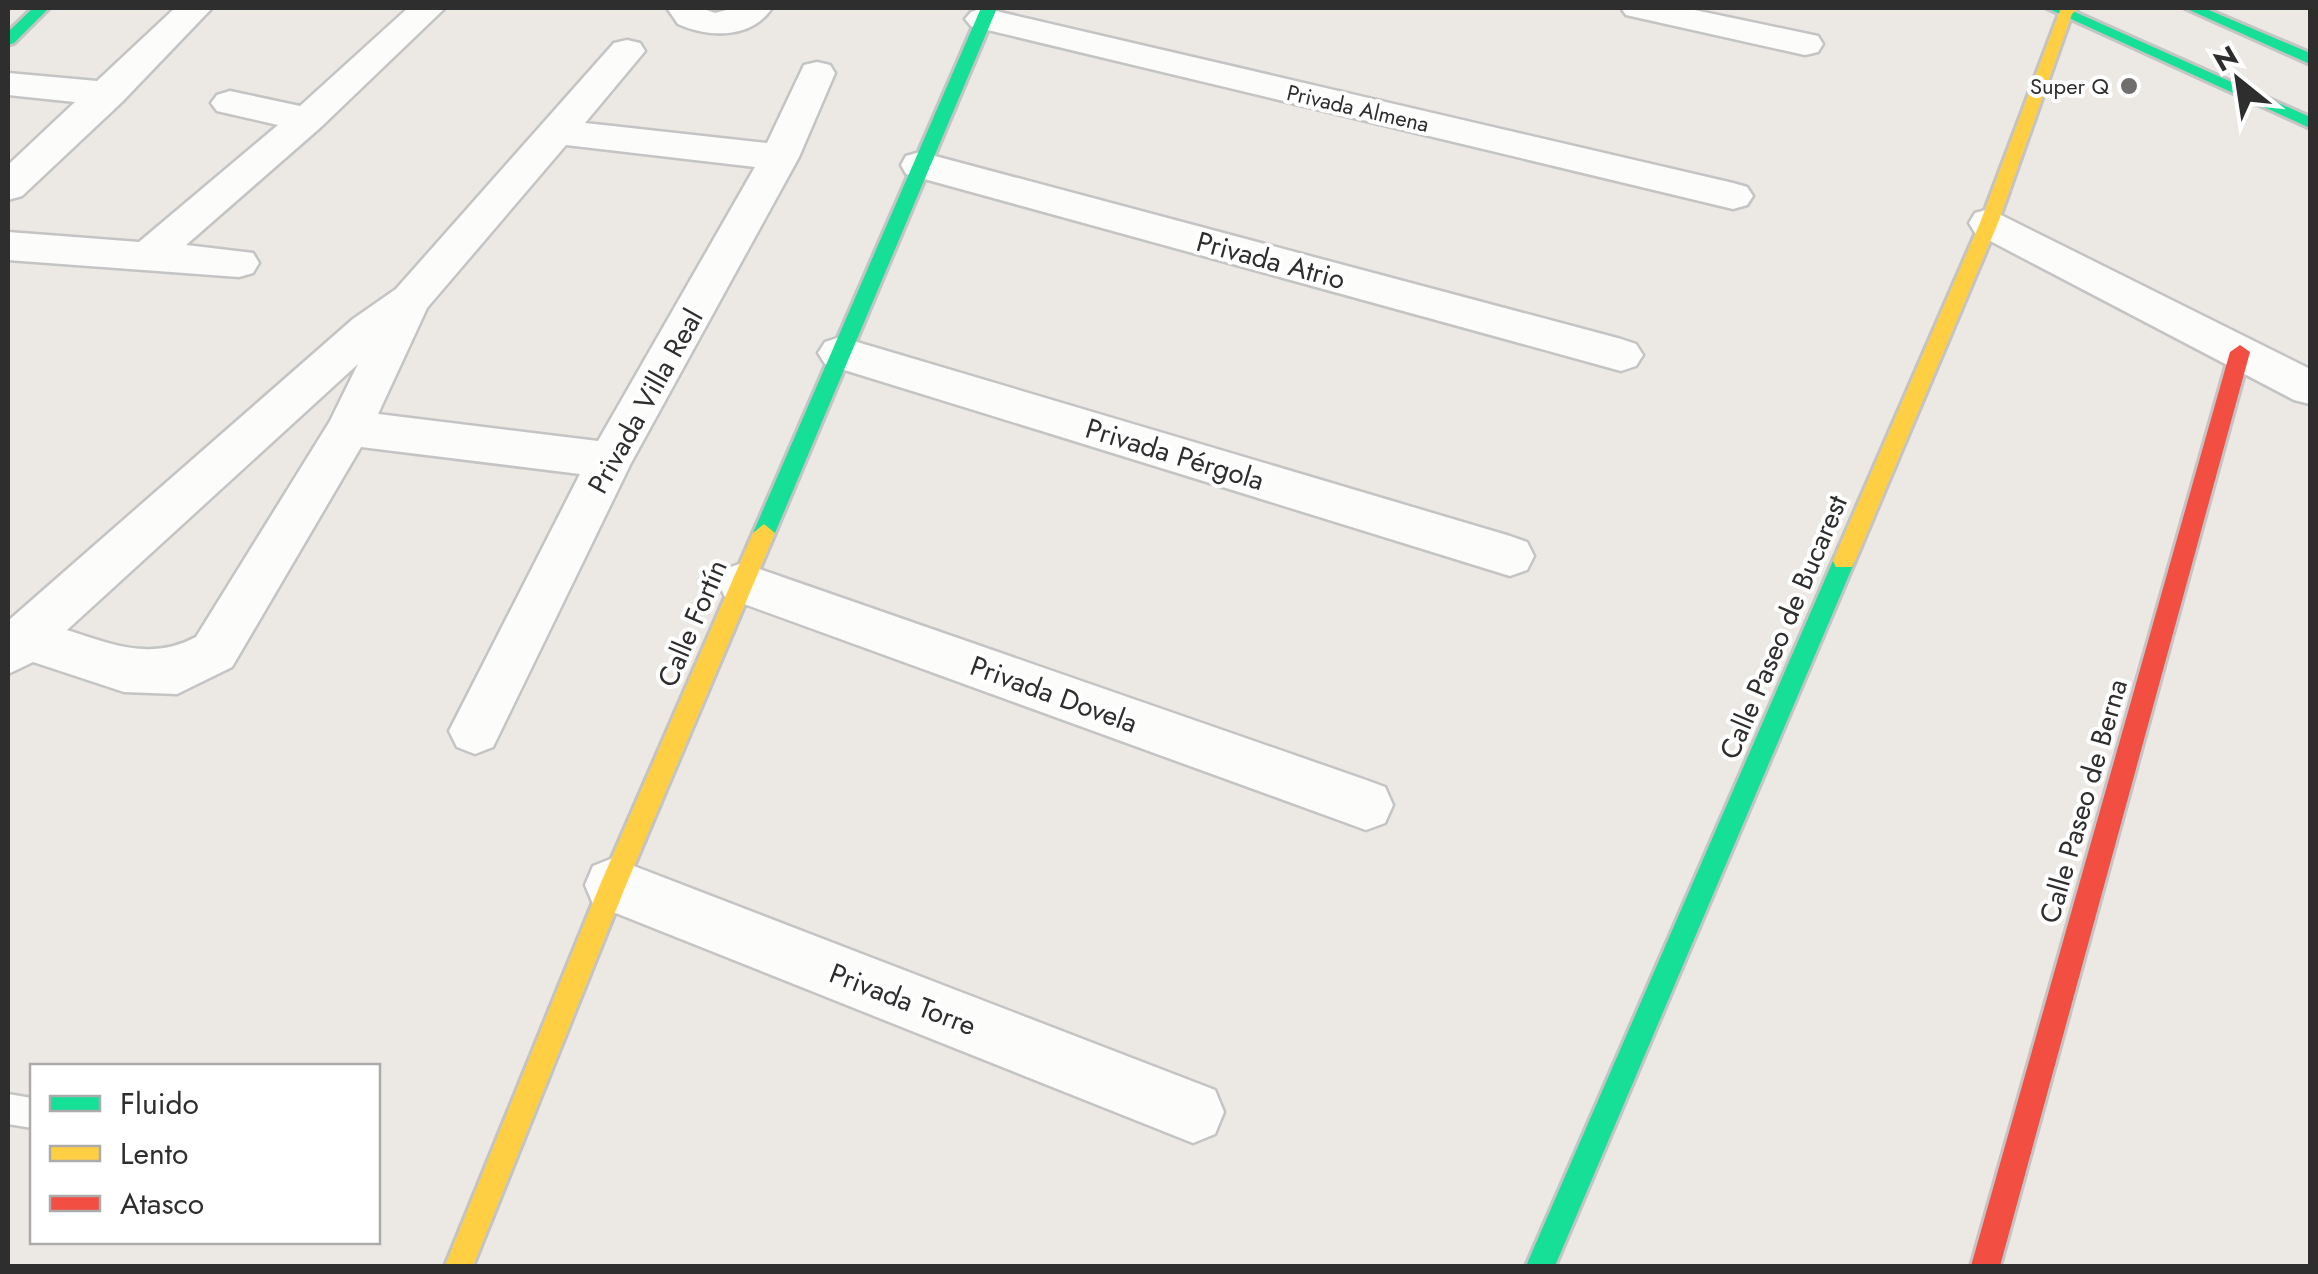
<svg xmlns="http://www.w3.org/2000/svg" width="2318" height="1274" font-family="Jost,sans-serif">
	<rect width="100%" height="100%" fill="#ece8e4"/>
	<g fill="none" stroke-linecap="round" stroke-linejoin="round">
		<g stroke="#c5c4c5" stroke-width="5">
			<path id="lane" d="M8,1094L32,1098V1128L8,1124Z"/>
		</g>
		<g stroke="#c5c4c5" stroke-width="5">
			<g id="street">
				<path d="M175,8H212L122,102L22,196L8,200V165L75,102L8,95V73L97,81Z"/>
				<path d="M408,8H445L321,127L186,245L253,253L259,263L253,273L239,277L8,260V232L139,242L278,125L217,111L211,103L217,95L230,91L300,106Z"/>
				<path d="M667,8H701L715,13L734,8H772C751,39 709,38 678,24Z"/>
				<path d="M983,8L1733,183L1747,187L1753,196L1747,205L1733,209L971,26L965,19L971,12Z"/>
				<path d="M1621,8H1685L1818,36L1823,44L1818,52L1805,55L1626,15Z"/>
				<path d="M627,40L640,43L645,51L585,123L767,143L804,65L817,62L830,65L835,73L799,157L631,463L493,747L475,754L457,747L449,731L580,474L361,447L232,667L177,694L124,692L33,662L8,674V621L353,319L396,289L614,43ZM566,145L755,167L598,441L378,414L427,308ZM358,364L330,421L196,637C151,661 114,645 67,630Z"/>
				<path d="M920,152L1621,339L1636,344L1643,355L1636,366L1621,371L906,174L901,165L906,156Z"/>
				<path d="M1989,209L2310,369V404L2294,400L1975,233L1969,223L1975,213Z"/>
				<path d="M840,337L1510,536L1527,542L1534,556L1527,570L1510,576L825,364L818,353L825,342Z"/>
				<path d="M742,563L1366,780L1385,787L1393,805L1385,823L1366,830L725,597L718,583L725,569Z"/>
				<path d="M613,858L1215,1090L1224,1112L1215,1134L1193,1143L593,904L585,885L593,866Z"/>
			</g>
		</g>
		<g stroke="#c5c4c5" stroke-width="6">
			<g id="fast">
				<path d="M33,8H49L14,43L8,45V32Z"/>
				<path d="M981,8H997L775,533L772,539H756L753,533Z"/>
				<path d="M2047,8H2066L2310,117V128Z"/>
				<path d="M2185,8H2204L2310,53V64Z"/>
				<path d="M1844,552L1852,555L1855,561L1555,1266H1526L1833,561L1836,555Z"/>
			</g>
		</g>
		<g stroke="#c5c4c5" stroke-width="6">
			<g id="slow">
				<path d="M2061,8H2078L2072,14L1998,223L1855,561L1852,567H1836L1833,561L1980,223Z"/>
				<path d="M764,524L775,533L626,885L473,1266H445L600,885L753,533Z"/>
			</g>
		</g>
		<g stroke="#c5c4c5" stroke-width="6">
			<path id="jam" d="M2240,345L2250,352L2000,1266H1971L2230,352Z"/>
		</g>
		<use href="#lane" fill="#fcfcfb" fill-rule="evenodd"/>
		<use href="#street" fill="#fcfcfb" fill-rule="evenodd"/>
		<use href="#fast" fill="#16e098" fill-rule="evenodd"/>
		<use href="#slow" fill="#ffcf43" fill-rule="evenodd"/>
		<use href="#jam" fill="#f24e42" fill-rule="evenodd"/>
	</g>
	<circle fill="#706f6e" stroke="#fff" stroke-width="4" cx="2129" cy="86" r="10"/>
	<g text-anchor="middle" stroke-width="8" stroke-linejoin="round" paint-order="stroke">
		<g font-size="22" fill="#2e2e2e" stroke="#fff" text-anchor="end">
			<text x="2109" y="94">Super Q</text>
		</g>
		<g font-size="22" fill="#2e2e2e" stroke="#fff">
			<text transform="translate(1358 108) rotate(13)" y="8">Privada Almena</text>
		</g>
		<g font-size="28" fill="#2e2e2e" stroke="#fff">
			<text transform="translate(1271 260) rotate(15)" y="10">Privada Atrio</text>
			<text transform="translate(645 401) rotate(-61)" y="10">Privada Villa Real</text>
			<text transform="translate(1175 454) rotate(17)" y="10">Privada Pérgola</text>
			<text transform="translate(692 623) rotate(-67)" y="10">Calle Fortín</text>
			<text transform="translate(1783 627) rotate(-67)" y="10">Calle Paseo de Bucarest</text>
			<text transform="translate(1054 694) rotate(20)" y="10">Privada Dovela</text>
			<text transform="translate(2083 801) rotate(-74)" y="10">Calle Paseo de Berna</text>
			<text transform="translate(903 999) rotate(21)" y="10">Privada Torre</text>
		</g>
	</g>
	<rect width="2318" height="1274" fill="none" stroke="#2e2e2e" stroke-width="20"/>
	<rect x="30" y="1064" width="350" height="180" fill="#ffffff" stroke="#ababab" stroke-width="2.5"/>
	<rect x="50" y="1096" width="50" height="15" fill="#16e098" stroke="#ababab" stroke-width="2.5"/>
	<text x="120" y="1114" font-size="30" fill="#2e2e2e">Fluido</text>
	<rect x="50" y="1146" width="50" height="15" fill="#ffcf43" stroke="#ababab" stroke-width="2.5"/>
	<text x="120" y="1164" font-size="30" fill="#2e2e2e">Lento</text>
	<rect x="50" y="1196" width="50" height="15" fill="#f24e42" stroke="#ababab" stroke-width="2.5"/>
	<text x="120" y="1214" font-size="30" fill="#2e2e2e">Atasco</text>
	<g transform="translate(2238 80) rotate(330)" stroke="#ffffff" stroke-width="8" paint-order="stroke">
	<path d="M0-8L18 38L0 25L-18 38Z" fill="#2e2e2e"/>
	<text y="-15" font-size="28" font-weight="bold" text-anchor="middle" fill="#2e2e2e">N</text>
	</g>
</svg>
